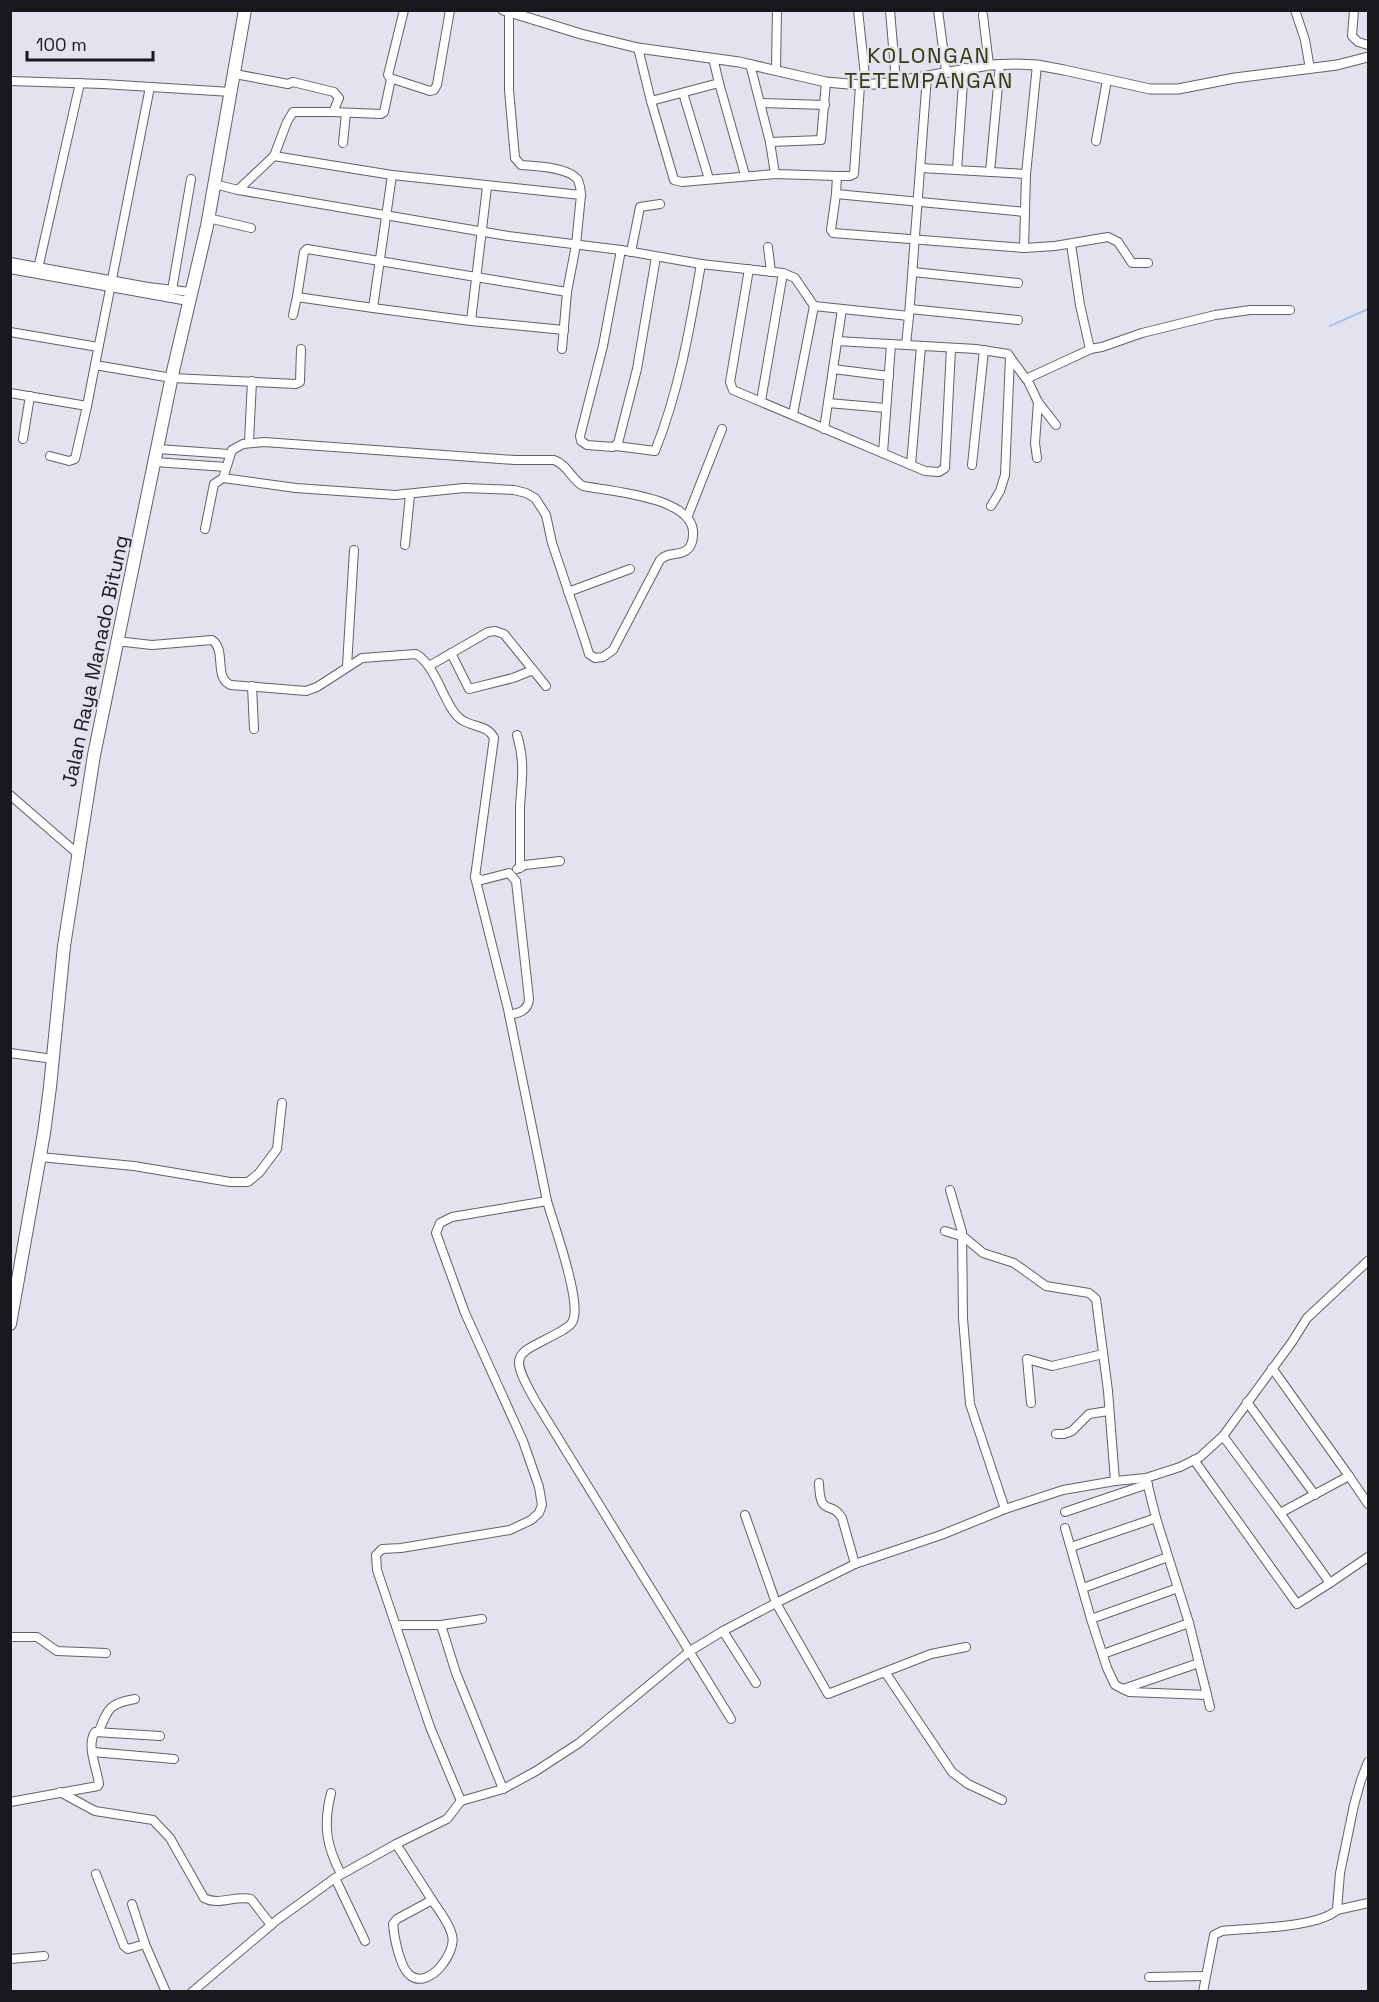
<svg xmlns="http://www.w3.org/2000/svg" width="1379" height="2002" font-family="'Space Grotesk',sans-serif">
	<rect width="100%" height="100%" fill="#e2e3ee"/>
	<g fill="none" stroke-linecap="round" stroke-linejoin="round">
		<path stroke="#a6c5f5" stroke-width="2" d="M1330,326L1368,309"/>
		<g stroke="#60616a" stroke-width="10">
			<g id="minor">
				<path d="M404,10L388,75L390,78L430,91L434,90L437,85L450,10"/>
				<path d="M858,10L866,85"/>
				<path d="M890,10L896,82"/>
				<path d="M938,10L946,71"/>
				<path d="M1295,10L1305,40L1310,69"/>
				<path d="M1354,10L1352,36L1358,42L1368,45"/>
				<path d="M509,12V90L515,158L521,165C535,166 569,167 578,180C580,185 581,190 581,195"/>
				<path d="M983,15L989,65"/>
				<path d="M638,48L651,101"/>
				<path d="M713,58L719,83L651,101L674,180L682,182L775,174L837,176L836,194"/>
				<path d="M750,64L770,142L775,174"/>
				<path d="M776,69L777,10"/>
				<path d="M235,74L288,84L293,82L334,92L339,98L333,112H293L287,122L274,156L238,190"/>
				<path d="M10,81L103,84L231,92"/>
				<path d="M719,83L745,175"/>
				<path d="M150,87L95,365L172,378L296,384L300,382L301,349"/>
				<path d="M683,93L709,179"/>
				<path d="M761,103L825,105"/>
				<path d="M333,112L381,114L384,112L391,79"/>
				<path d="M1096,141L1107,80"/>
				<path d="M770,142L821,140L826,82"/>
				<path d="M343,143L346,113"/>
				<path d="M274,156L392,175L581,195L576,245L567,292L562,349"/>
				<path d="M921,168L1026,174"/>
				<path d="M957,170L964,68"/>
				<path d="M990,172L1000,64"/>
				<path d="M392,175L373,308L471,321L564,330"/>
				<path d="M837,176H850L854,174L860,85"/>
				<path d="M214,184L238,190L508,236L621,250L701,264L783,273L795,278L814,306L909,316L927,76"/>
				<path d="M1025,212L836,194L831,230L833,233L1024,248L1055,246L1108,237L1118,242L1132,263H1148"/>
				<path d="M208,218L251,228"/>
				<path d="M1071,244L1080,305L1090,349L1102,347L1142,333L1215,315L1250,310H1290"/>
				<path d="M768,247L771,272"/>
				<path d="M1024,248L1026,174L1037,65"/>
				<path d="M621,250L603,346L580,436L581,441L587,445L613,447L618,443L637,369L656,257"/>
				<path d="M631,252L640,207L660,204"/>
				<path d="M10,262L148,287L190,292"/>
				<path d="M10,269L188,301"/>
				<path d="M749,269L730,382L733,390L925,471L939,472L945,468L951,348"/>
				<path d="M913,272L1018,283"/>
				<path d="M37,273L80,83"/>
				<path d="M172,290L191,179"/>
				<path d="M297,297L304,252L307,249L567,292"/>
				<path d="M910,309L1018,320"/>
				<path d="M293,315L297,297L373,308"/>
				<path d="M471,321L487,187"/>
				<path d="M10,332L98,347"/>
				<path d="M837,341L976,349L1008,354L1010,357L1005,475L1000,491L991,506"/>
				<path d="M906,345L909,316"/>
				<path d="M1010,357L1026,379L1091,349"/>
				<path d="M833,369L889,376"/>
				<path d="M1027,379L1038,402L1056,425"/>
				<path d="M10,393L87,406L95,365"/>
				<path d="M761,401L783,273"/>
				<path d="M828,403L886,408"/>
				<path d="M793,414L814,306"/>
				<path d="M824,429L842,309"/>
				<path d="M23,439L30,396"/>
				<path d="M249,442L252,381"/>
				<path d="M616,446L655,451C679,391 690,328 701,264"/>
				<path d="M158,449L229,454"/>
				<path d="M883,453L891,344"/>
				<path d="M50,456L69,461L75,459L87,406"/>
				<path d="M1037,458L1035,443L1038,402"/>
				<path d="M155,462L226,467"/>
				<path d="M911,465L921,346"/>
				<path d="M972,465L984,350"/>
				<path d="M687,518L722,429"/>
				<path d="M205,529L214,484L223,478L296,488L395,495L464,488L514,490L526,493L535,498L546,515L552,543L585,641L589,654L595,658L603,657L613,650L660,560C668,551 681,557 689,548C692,544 693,538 693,534C695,497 609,491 583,486C571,479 568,465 554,460H515L264,442L243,444L232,450L223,478"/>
				<path d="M405,545L410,495"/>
				<path d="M568,592L630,569"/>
				<path d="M116,641L152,645L212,640C227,650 213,678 231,685L306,691L317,687L362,658L416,654C438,667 444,708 462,720C472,727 488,725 494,738L475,877L508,1009L547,1201L452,1217L440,1223L436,1233L465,1313L523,1441L539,1487L542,1505L539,1513L531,1520L510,1530L401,1548L382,1549L376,1555L377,1570L430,1727L461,1801"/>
				<path d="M451,653L469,689L513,678L533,670"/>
				<path d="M347,666L354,550"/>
				<path d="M429,666L488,632L495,631L504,634L546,686"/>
				<path d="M252,686L254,729"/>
				<path d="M517,735C525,761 522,779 520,806C520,826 520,847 520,868"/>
				<path d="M10,795L78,854"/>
				<path d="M517,869L525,865L560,861"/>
				<path d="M475,877L482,880L509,873L516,881L529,999C528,1011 519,1013 509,1015"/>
				<path d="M10,1053L53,1059"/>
				<path d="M40,1157L134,1166L230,1182H248L259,1173L277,1149L282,1103"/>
				<path d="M950,1190L962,1232L963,1318L970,1404L1005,1509"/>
				<path d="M547,1201C554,1225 579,1295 574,1317C573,1324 569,1326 563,1330C518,1356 505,1348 536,1402L731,1719"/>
				<path d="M945,1231L964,1237L983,1253L1014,1263L1046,1286L1089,1293L1096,1299L1108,1391L1115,1481"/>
				<path d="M1247,1402L1315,1495"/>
				<path d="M1031,1403L1027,1359L1052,1366L1103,1354"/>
				<path d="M1056,1434H1064L1072,1431L1089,1414L1108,1411"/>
				<path d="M1223,1436L1280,1513L1349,1476L1272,1368"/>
				<path d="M1194,1460L1297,1604L1330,1583"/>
				<path d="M1349,1476L1368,1504"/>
				<path d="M1146,1478L1156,1518L1189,1623L1210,1707"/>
				<path d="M819,1483C820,1519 831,1499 842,1518L855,1564"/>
				<path d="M1065,1512L1148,1484"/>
				<path d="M1280,1513L1330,1583L1368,1557"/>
				<path d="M745,1515L776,1603L828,1694L931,1654L966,1647"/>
				<path d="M1065,1528L1091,1619L1107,1668L1115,1685L1129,1692L1207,1695"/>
				<path d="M1071,1547L1156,1518"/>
				<path d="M1083,1588L1168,1557"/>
				<path d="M1091,1619L1178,1588"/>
				<path d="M396,1625H441L482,1619"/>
				<path d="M441,1625L456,1673L503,1789"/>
				<path d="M723,1631L756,1683"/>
				<path d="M10,1637H37L57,1651L106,1653"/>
				<path d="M1103,1654L1189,1623"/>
				<path d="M885,1672L952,1772L968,1784L1002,1800"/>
				<path d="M1123,1689L1199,1663"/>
				<path d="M99,1731C108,1708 110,1703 135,1699"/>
				<path d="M93,1752L174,1759"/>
				<path d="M60,1792L95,1811L153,1820L170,1838L204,1898C219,1906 235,1895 251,1899L271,1925"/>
				<path d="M331,1793C323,1825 326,1845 341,1874"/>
				<path d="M10,1802L98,1786L99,1784C97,1768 86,1746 95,1732L160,1736"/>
				<path d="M396,1844C409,1864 421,1883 434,1903C441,1913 449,1923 452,1935C457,1952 430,1989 411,1976C400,1969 394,1937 393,1924L397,1919L432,1900"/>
				<path d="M96,1874L124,1946L128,1949L145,1944L166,1992"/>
				<path d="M335,1878L365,1941"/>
				<path d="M132,1904L145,1944"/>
				<path d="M1337,1910L1368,1903"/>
				<path d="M10,1959L44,1956"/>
				<path d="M1149,1977L1205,1976"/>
				<path d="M192,1992L277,1920L335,1878L396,1844L447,1819L461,1801L503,1789L536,1771L579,1743L690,1651L723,1631L776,1603L855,1564L941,1535L1005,1509L1063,1490L1115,1481L1146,1478L1180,1467L1200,1457L1223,1436L1292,1342L1307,1318L1368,1261"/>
				<path d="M1203,1992L1214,1935L1222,1931C1250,1928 1317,1928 1337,1910L1340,1873L1354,1805L1361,1780L1368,1762"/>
			</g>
		</g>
		<g stroke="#60616a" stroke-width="11">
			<path id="tertiary" d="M503,10L581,34L638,48L739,62L826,82L860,85L888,83L989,65L1016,64L1037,65L1064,70L1150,89H1178L1235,78L1337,65L1368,57"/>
		</g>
		<g stroke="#60616a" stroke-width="14">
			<path id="trunk" d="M10,1324L44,1133L50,1087L64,946L94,755L173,371L207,226L245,10"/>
		</g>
		<use href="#minor" stroke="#fff" stroke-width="8"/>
		<use href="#tertiary" stroke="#fff" stroke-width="9"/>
		<use href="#trunk" stroke="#fff" stroke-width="12"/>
	</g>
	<g text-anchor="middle" stroke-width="4.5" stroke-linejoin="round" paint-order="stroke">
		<g font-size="20" fill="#18191c" stroke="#e2e3ee">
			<text transform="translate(95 661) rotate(-78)" y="7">Jalan Raya Manado Bitung</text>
		</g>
		<g font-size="22" letter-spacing="1.5" fill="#3a3a11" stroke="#e2e3ee">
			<text x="929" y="63">KOLONGAN<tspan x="929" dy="25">TETEMPANGAN</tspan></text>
		</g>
	</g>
	<rect width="1379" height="2002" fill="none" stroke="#18191c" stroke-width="24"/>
	<path d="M27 51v9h126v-9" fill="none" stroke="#18191c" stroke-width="3"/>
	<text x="36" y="51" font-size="18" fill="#18191c" stroke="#e2e3ee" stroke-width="4.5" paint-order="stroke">100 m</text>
</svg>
